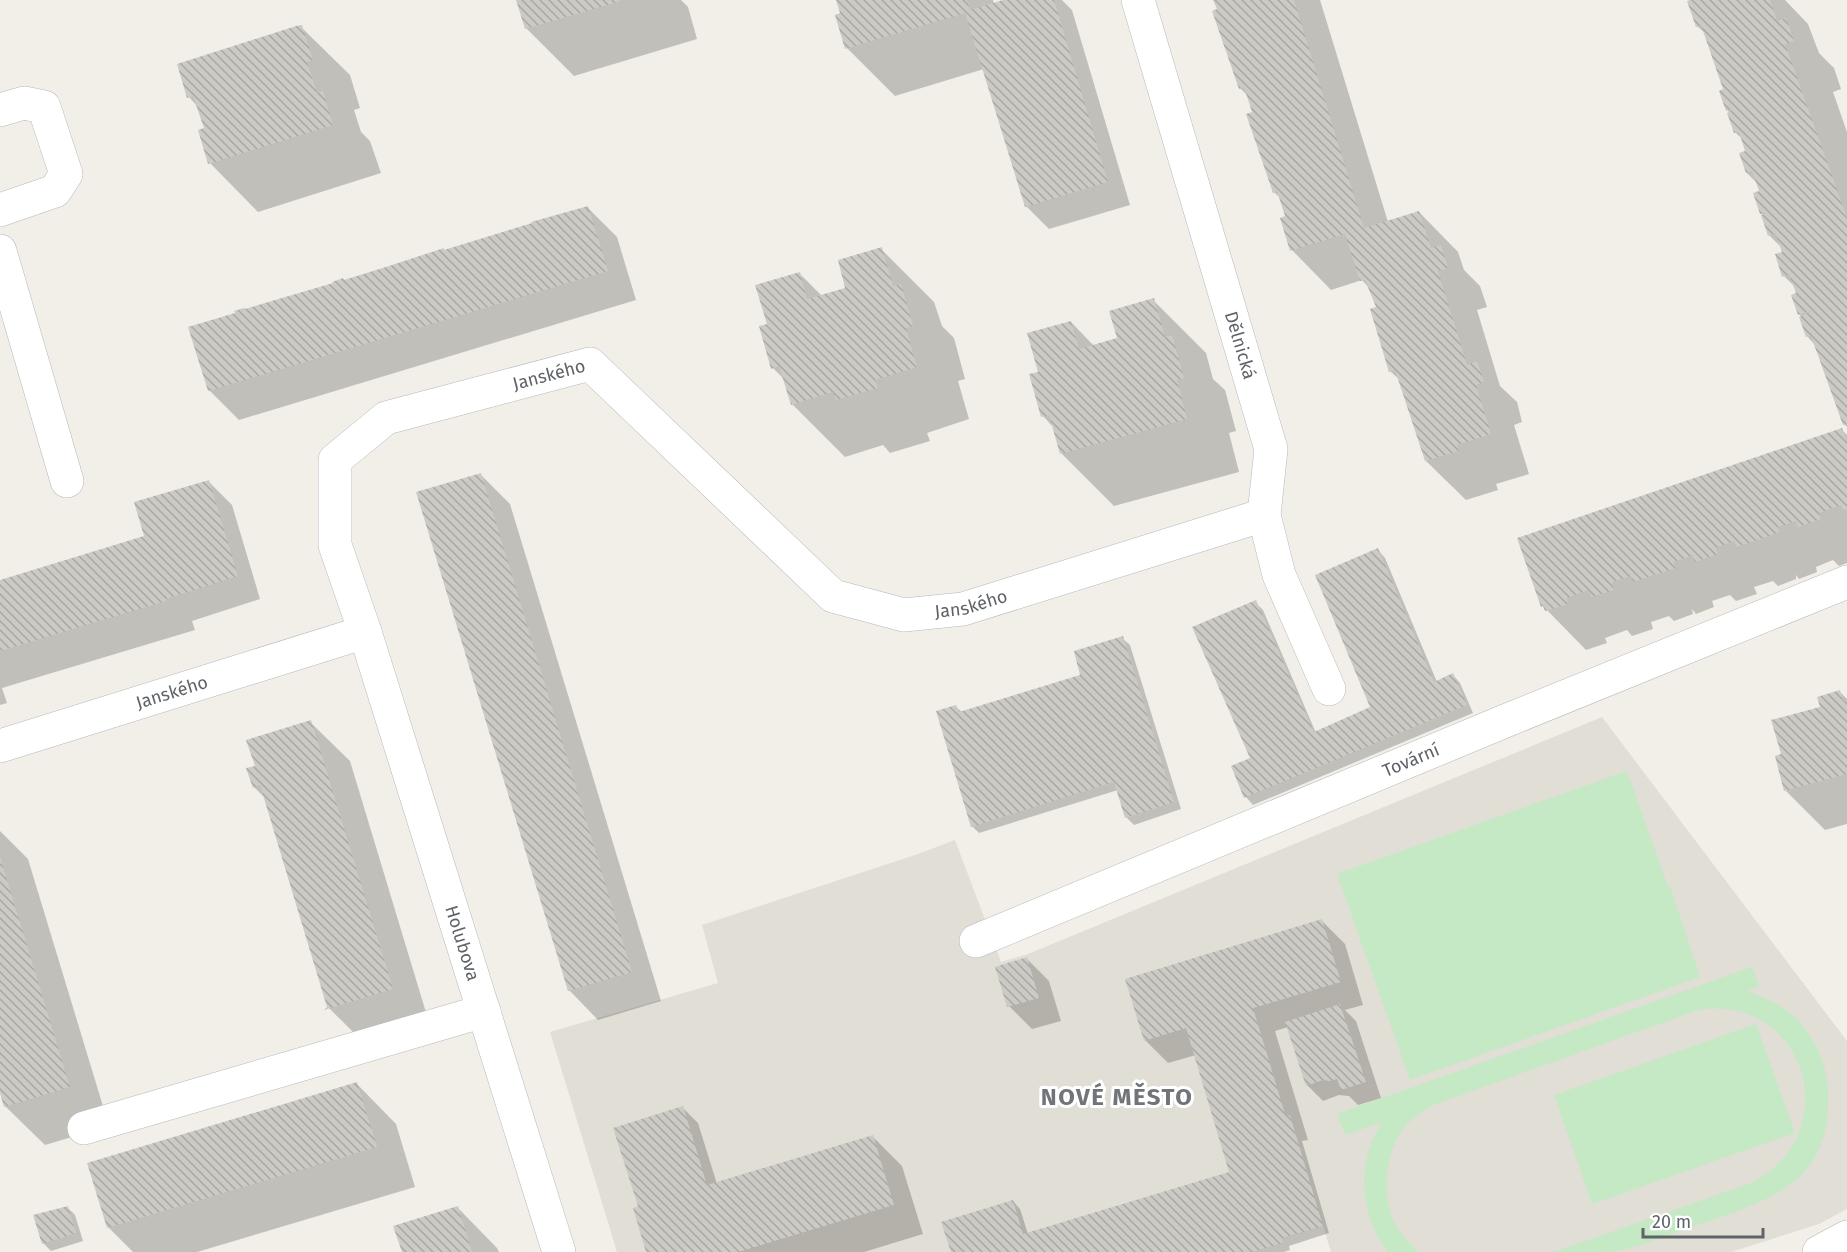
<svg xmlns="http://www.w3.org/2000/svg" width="1847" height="1252" font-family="'Fira Sans',sans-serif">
	<defs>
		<pattern id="building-back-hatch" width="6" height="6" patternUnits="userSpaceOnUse" patternTransform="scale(1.5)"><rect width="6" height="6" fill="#cccac5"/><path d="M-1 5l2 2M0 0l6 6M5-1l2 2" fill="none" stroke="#a9a8a4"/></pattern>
	</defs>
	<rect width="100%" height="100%" fill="#f1efe8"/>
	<path fill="#e1ded6" d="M1602,717L1847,1041V1209L1819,1224L1731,1252H1331L1323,1226L1282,1238L1283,1243L1252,1252H617L550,1032L718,983L702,925L918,854L955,840L1001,962L1028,954Z"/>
	<g fill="#c5e8c5">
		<path d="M1627,771L1668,887L1670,886L1700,977L1410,1080L1337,874Z"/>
		<path d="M1752,967L1759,986L1748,991C1756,995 1765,998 1773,1002C1802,1016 1824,1050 1827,1082C1836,1180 1779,1197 1700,1224C1673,1233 1645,1245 1618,1251C1602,1252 1571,1252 1554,1252L1751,1183C1847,1135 1807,993 1698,1010L1431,1106C1420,1113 1410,1120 1402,1130C1384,1156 1381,1200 1397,1228C1403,1237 1411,1245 1419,1252H1388C1364,1222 1358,1179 1371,1143C1374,1136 1379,1129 1382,1122L1345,1135L1337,1114Z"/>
		<path d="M1756,1024L1795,1133L1592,1204L1554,1095Z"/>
	</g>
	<g fill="#0003">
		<path d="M518,0H681L688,7L697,39L574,76L526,28Z"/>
		<path d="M837,0H993L994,4L1008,0H1062L1072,10L1130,205L1049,229L1026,206L984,69L895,96L847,48L842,14Z"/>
		<path d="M1215,0H1320L1388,222L1419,212L1458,252L1464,270L1480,286L1487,307L1477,310L1500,386L1517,402L1522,422L1514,425L1529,474L1496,484L1498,490L1466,500L1426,461L1401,381L1391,372L1372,310L1378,308L1370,289L1362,280L1331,290L1292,250L1287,217L1282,200L1274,192L1254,113L1248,96L1240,88Z"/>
		<path d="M1693,0H1785L1808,24L1819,53L1834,68L1841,89L1833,92L1847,132V427L1844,424L1815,345L1807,336L1802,317L1800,315L1793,296L1798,294L1796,288L1784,276V253L1781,247L1769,235L1764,215L1761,213V191L1758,184L1747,173V152L1743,140L1735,132L1730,113L1727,110L1725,90L1706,34L1697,26Z"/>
		<path d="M301,27L350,75L360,108L354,110L361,132L370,141L381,173L258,212L210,163L206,129L198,107L189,97Z"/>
		<path d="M588,208L617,237L636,300L239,420L209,390L344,281Z"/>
		<path d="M881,249L934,302L942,326L954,338L965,379L958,381L969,419L927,433L930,441L890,453L883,445L845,457L792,404L785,380L773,368L769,325L799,273L822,296L847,289Z"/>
		<path d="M1153,300L1206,353L1213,379L1225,390L1236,431L1229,433L1239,472L1114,506L1061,453L1054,428L1043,416L1039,373L1071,322L1094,346L1119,339Z"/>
		<path d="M1842,430L1847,435V563L1839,566L1833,560L1816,567L1817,572L1799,579L1796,575V579L1778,586L1773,581L1754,587L1757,594L1736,601L1730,595L1712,601L1714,607L1696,614L1692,609L1693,614L1674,621L1669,616L1651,622L1653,629L1632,636L1627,630L1605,638L1607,643L1586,650L1543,606Z"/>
		<path d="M480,474L510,504L661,1001L598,1020L569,990Z"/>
		<path d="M209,482L232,505L260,599L192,621L195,630L2,688L7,703L0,705V582L147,537Z"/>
		<path d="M1378,550L1385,558L1437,682L1453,675L1460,683L1473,713L1253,805L1246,797L1251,759L1255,602L1263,610L1316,733L1372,709Z"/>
		<path d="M1122,638L1130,645L1181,809L1134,825L1126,817L1118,790L979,833L972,826L956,707L962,712L1081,676Z"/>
		<path d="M1840,692L1847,699V824L1825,830L1786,791L1777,757L1783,755L1822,708Z"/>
		<path d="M310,722L350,761L431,1029L369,1048L329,1008L266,799L254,787Z"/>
		<path d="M0,831L28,859L109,1126L45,1145L5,1106L0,1088Z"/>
		<path d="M1322,921L1345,944L1363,1005L1345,1010L1356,1021L1381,1098L1358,1105L1349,1096L1339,1095L1323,1101L1307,1085L1288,1027L1275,1031L1308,1140L1302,1141L1329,1233L1289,1246L1290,1250L1284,1252H952L1013,1201L1020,1209L1028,1234L1231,1173L1196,1055L1168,1063L1145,1040Z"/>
		<path d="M1026,958L1049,981L1061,1021L1032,1029L1009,1006Z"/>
		<path d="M357,1084L396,1124L415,1187L197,1252H133L108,1227Z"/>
		<path d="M683,1108L698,1123L717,1184L873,1137L902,1166L923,1234L864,1252H648L641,1207Z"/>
		<path d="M67,1207L75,1215L83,1241L51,1251L43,1243Z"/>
		<path d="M458,1208L497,1248L499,1252H403Z"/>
	</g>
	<g fill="url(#building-back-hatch)">
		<path d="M516,0H621V1L525,29Z"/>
		<path d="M836,0H967L970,10L1003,0H1054L1108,182L1025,207L965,13L845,49L835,15L840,13Z"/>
		<path d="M1213,0H1294L1364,228L1419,211L1431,248L1441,245L1448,268L1438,271L1467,365L1477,361L1484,382L1476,385L1491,434L1457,445L1459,451L1425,461L1395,370L1389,372L1370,309L1376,307L1365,280L1360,281L1345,234L1290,251L1280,218L1285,216L1277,191L1273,193L1246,114L1252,112L1244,87L1239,89L1212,11L1217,9Z"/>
		<path d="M1690,0H1770L1777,21L1786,18L1794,41L1785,44L1847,218V423L1843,425L1811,336L1806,337L1799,317L1817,309L1798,315L1791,295L1796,293L1789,274L1782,277L1775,254L1782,252L1775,233L1768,236L1761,215L1767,213L1760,214L1753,193L1759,191L1752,171L1746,173L1739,153L1745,151L1739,132L1734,133L1727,113L1731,111V109L1726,111L1719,91L1723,89L1701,25L1696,27L1687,1Z"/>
		<path d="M302,25L313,60L307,62L317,93L323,91L333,125L208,164L198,130L204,128L193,96L187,98L177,64L296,26Z"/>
		<path d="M588,206L608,271L208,391L188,327L235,313L234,311L244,308L245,309L333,283L332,282L343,278L344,280L389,266L444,248V250L532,223L531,222Z"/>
		<path d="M882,247L893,286L901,284L913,326L906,328L917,367L875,380L878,388L836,400L833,392L791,405L779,366L771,369L759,326L767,324L755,285L800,272L807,299L845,288L838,260Z"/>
		<path d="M1154,298L1165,337L1172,335L1184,378L1177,380L1187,419L1060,454L1049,415L1041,417L1029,374L1038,372L1027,333L1071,321L1079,349L1117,338L1109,311Z"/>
		<path d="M1842,428L1847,442V509L1843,510L1841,505L1819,513L1821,519L1798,527L1796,521L1777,527L1779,532L1758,540L1755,534L1757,540L1737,547L1734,541L1716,548L1718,554L1695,562L1693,555L1673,562L1676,568L1655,575L1653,568L1654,575L1633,582L1631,576L1612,582L1614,590L1591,597L1589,590L1567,598L1568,604L1545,611L1543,606L1541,607L1517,538Z"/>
		<path d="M481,473L632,972L568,991L416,492Z"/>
		<path d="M209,480L238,576L166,599V601L0,651V580L144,536L134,502Z"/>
		<path d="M1378,548L1434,682L1453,673L1467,705L1244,798L1231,766L1250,758L1192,627L1256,600L1314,732L1370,707L1315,575Z"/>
		<path d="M1123,636L1174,802L1125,818L1114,782L971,827L936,711L956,705L959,712L1080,675L1074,651Z"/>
		<path d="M1840,690L1843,701L1847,700V774L1784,791L1775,756L1781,754L1771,720L1820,707L1817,697Z"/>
		<path d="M311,720L393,989L324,1010L327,1007L260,785L253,788L246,768L255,766L246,740Z"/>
		<path d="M0,857L70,1087L4,1107L0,1093Z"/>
		<path d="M1322,919L1341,982L1253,1008L1286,1117L1290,1115L1323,1226L1282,1238L1283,1243L1252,1252H951L941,1222L1013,1200L1023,1234L1229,1172L1186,1028L1144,1041L1125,979Z"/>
		<path d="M1027,957L1039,998L1007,1007L995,967Z"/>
		<path d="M1340,1004L1366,1082L1341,1090L1337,1079L1330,1081L1323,1080L1306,1086L1285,1022Z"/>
		<path d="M357,1082L377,1147L107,1228L87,1163Z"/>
		<path d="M683,1106L707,1185L873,1135L894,1205L738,1252H646L633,1208L638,1206L613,1128Z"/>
		<path d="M68,1206L76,1233L42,1244L33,1215Z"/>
		<path d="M458,1206L472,1252H402L393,1226Z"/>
	</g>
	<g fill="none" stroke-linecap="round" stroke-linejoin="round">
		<g stroke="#b5b8bc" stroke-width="34">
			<g id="minor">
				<path id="s1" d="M1138,0L1271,449L1264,515L1279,575L1329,689"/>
				<path d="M0,110L24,103L44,107L66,174L55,191L0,210"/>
				<path d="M0,251L67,481"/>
				<path id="s2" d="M365,632L559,1252"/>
				<path id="s3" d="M0,746L365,632L335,545V460L386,418L590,364L833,596L904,615L963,609L1264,515"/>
				<path id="s4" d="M976,941L1510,719L1847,582"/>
				<path d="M84,1128L484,1011"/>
				<path d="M1819,1252L1847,1237"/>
			</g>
		</g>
		<use href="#minor" stroke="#fff" stroke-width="33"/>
	</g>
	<g text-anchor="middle" stroke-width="6" stroke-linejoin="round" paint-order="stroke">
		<g font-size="18" fill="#5f6368" stroke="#fff">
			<text dy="6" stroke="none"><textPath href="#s1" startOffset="360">Dělnická</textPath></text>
			<text dy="6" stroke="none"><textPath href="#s3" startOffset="794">Janského</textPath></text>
			<text dy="6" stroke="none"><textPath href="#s3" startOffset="1314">Janského</textPath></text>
			<text dy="6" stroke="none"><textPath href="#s3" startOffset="180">Janského</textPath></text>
			<text dy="6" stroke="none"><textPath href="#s4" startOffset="471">Tovární</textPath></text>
			<text dy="6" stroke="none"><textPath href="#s2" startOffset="326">Holubova</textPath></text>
		</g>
		<g font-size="24" font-weight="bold" letter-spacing="1.5" fill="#70757a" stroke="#fff">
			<text x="1117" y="1105">NOVÉ MĚSTO</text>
		</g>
	</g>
	<path d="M1643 1228v9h120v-9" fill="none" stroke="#5f6368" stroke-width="3"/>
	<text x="1652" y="1228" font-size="18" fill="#5f6368" stroke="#ffffff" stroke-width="4.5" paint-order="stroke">20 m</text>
</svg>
